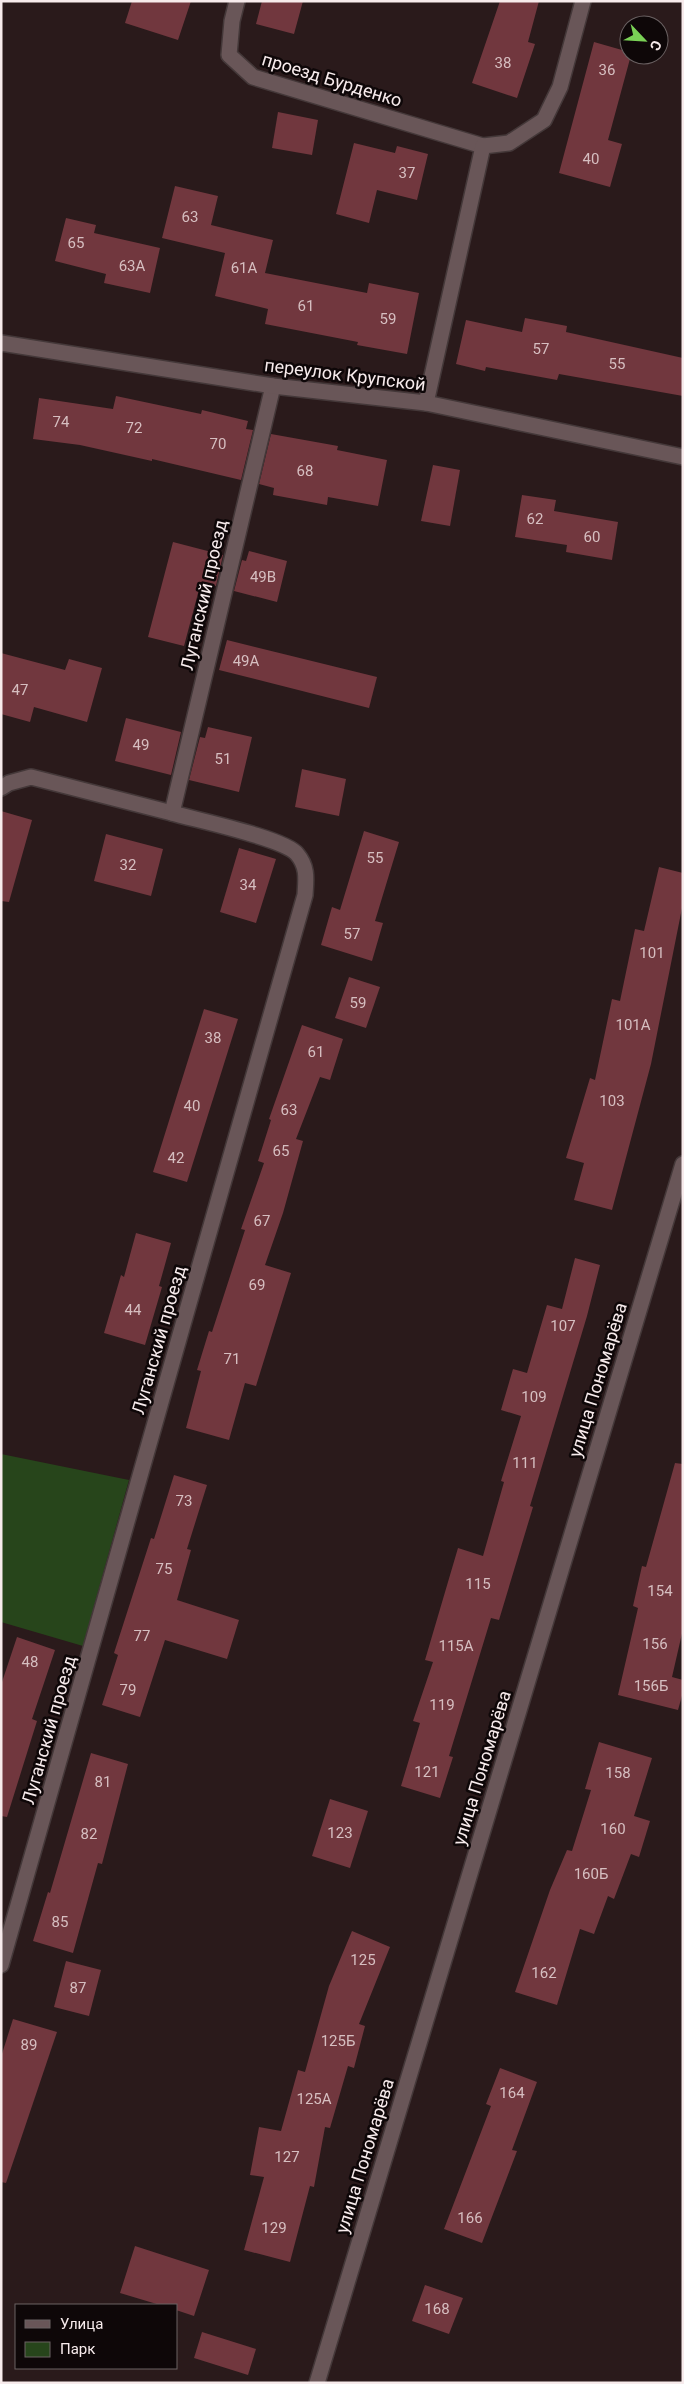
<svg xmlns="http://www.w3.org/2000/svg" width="684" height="2384" font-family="Roboto,sans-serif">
	<rect width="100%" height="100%" fill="#2a1a1b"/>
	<path fill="#27451b" d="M1,1454L129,1480L83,1646L1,1622Z"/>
	<g fill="#71373e">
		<path d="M132,1H191L178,40L125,23Z"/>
		<path d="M262,1H303L294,34L256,24Z"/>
		<path d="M500,1H539L528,42L535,44L517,98L472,83Z"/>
		<path d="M594,42L629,52V55H631L608,140L622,144L610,187L559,173Z"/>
		<path d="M278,112L318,120L312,155L272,148Z"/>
		<path d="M354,143L395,153L397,146L428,154L417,200L377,190L369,223L336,214Z"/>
		<path d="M175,186L218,196L211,225L273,240L265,273L367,293L369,283L419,293L407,354L357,345L358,342L265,324L268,309L215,296L225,253L162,238Z"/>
		<path d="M66,218L96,225L94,233L160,248L150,293L104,283L106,274L55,261Z"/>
		<path d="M525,318L567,326L566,332L683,358V396L559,374L557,380L486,367L485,371L456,364L466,320L522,332Z"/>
		<path d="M116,396L201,414L202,410L248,421L246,429L253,430L241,480L152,459V461L80,445L33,439L39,398L113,409Z"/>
		<path d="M271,434L338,446L337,450L387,460L378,506L328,497L327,505L273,495L274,488L259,484Z"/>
		<path d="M433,465L460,470L450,526L421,521Z"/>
		<path d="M522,495L556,500L554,511L618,522L612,560L566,552L567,545L515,537Z"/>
		<path d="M173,542L223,555L216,586L201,582L184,646L148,637Z"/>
		<path d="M249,551L287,561L277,602L234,591L242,560L246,561Z"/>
		<path d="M227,640L377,677L369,708L219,670Z"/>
		<path d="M1,653L65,670L69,659L102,668L87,722L34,707L30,722L1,714Z"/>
		<path d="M126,718L181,732L171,775L115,761Z"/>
		<path d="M208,727L252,737L239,792L189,780L200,737L205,738Z"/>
		<path d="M302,769L346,779L339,816L295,807Z"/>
		<path d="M1,811L32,820L9,902L1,901Z"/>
		<path d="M364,831L399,842L375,921L383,923L372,961L321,945L332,907L340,910Z"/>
		<path d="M106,834L163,849L151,896L94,881Z"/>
		<path d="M239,848L276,859L256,923L220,912Z"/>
		<path d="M659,867L683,873V903L651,1064L612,1210L574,1200L584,1163L566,1158L590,1078L595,1080L612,999L620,1001L635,929L644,931Z"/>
		<path d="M349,977L380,987L366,1028L335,1018Z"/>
		<path d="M204,1009L238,1019L187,1182L153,1172Z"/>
		<path d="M302,1025L343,1039L330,1080L320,1077L296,1139L303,1141L283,1213L265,1265L291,1273L256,1386L245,1383L229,1440L186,1428L201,1371L197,1370L209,1331L212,1332L245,1230L241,1229L264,1163L258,1161L271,1120L269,1119Z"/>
		<path d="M136,1233L171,1243L159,1286L162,1287L145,1345L104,1333L121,1275L124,1277Z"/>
		<path d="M575,1258L600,1265L587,1316L530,1506L533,1507L499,1620L491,1618L449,1756L453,1757L440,1798L401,1786L420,1723L413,1721L433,1662L425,1660L458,1548L483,1556L504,1482L501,1481L521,1416L501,1410L513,1369L527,1373L547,1305L562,1309Z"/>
		<path d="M675,1463L683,1464V1629L672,1677L683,1680V1692L678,1710L618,1695L638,1608L633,1606L642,1566L646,1567Z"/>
		<path d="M174,1475L207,1485L187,1549L191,1550L177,1600L239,1620L227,1659L165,1640L140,1717L102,1705L118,1655L114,1653L151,1538L154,1539Z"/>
		<path d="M17,1637L55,1650L32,1719L37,1721L7,1817L1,1816V1685Z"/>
		<path d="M599,1742L652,1758L634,1816L650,1821L639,1857L631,1854L614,1899L608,1896L594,1934L580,1929L557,2005L515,1992L550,1890L567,1850L572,1851L591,1790L585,1789Z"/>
		<path d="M91,1753L128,1764L102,1864L98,1863L73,1953L33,1941L48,1892L50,1893Z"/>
		<path d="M330,1799L368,1811L350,1868L312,1856Z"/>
		<path d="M352,1931L390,1947L359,2024L365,2026L354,2068L348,2066L330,2128L325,2127L314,2187L310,2186L290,2262L244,2250L264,2177L250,2175L259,2127L281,2131L298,2070L305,2072L329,1986Z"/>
		<path d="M66,1961L101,1970L89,2016L54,2007Z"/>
		<path d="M13,2019L57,2032L6,2183L1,2182V2057Z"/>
		<path d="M500,2068L537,2082L512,2150L517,2151L482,2243L444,2229L491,2106L486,2104Z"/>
		<path d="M135,2246L209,2270L194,2316L176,2310V2305H160L120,2293Z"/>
		<path d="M425,2285L463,2298L449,2334L412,2321Z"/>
		<path d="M202,2332L256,2349L248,2375L194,2358Z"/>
	</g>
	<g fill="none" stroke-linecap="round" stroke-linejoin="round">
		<g stroke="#443839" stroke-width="18">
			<g id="minor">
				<path d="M237,1L232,21L229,55L253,77L483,146"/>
				<path d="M426,403L483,146L509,143L544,120L560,87L583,1"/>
				<path d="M1,788L9,783L31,777L172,813"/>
				<path d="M1,1965L305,895C306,879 308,867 297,854C284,838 196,820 172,813L273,386"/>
				<path d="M317,2383L683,1164"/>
			</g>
		</g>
		<g stroke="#443839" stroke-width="18">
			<path id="tertiary" d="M1,343L273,386L426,403L683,457"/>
		</g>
		<use href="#minor" stroke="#695658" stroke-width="15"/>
		<use href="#tertiary" stroke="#695658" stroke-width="15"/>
	</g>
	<g text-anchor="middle" stroke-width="5" stroke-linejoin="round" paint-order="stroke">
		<g font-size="15" fill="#d6bec0">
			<text x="503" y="68">38</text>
			<text x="607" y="75">36</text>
			<text x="591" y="164">40</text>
			<text x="407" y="178">37</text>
			<text x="190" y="222">63</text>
			<text x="76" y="248">65</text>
			<text x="132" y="271">63А</text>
			<text x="244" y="273">61А</text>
			<text x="306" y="311">61</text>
			<text x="388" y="324">59</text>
			<text x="541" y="354">57</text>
			<text x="617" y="369">55</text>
			<text x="61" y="427">74</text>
			<text x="134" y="433">72</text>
			<text x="218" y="449">70</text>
			<text x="305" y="476">68</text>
			<text x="535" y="524">62</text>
			<text x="592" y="542">60</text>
			<text x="263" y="582">49В</text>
			<text x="246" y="666">49А</text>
			<text x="20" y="695">47</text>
			<text x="141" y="750">49</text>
			<text x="223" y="764">51</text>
			<text x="375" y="863">55</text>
			<text x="128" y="870">32</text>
			<text x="248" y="890">34</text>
			<text x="352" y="939">57</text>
			<text x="652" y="958">101</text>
			<text x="358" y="1008">59</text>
			<text x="633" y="1030">101А</text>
			<text x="213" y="1043">38</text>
			<text x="316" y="1057">61</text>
			<text x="612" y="1106">103</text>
			<text x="192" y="1111">40</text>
			<text x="289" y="1115">63</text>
			<text x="281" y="1156">65</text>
			<text x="176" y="1163">42</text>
			<text x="262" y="1226">67</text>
			<text x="257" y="1290">69</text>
			<text x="133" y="1315">44</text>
			<text x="563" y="1331">107</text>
			<text x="232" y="1364">71</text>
			<text x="534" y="1402">109</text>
			<text x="525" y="1468">111</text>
			<text x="184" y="1506">73</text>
			<text x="164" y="1574">75</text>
			<text x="478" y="1589">115</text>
			<text x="660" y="1596">154</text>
			<text x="142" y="1641">77</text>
			<text x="655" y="1649">156</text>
			<text x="456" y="1651">115А</text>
			<text x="30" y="1667">48</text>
			<text x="651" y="1691">156Б</text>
			<text x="128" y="1695">79</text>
			<text x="442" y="1710">119</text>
			<text x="427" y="1777">121</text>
			<text x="618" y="1778">158</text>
			<text x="103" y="1787">81</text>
			<text x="613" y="1834">160</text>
			<text x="340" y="1838">123</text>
			<text x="89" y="1839">82</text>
			<text x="591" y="1879">160Б</text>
			<text x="60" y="1927">85</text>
			<text x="363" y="1965">125</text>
			<text x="544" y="1978">162</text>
			<text x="78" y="1993">87</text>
			<text x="338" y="2046">125Б</text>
			<text x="29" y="2050">89</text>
			<text x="512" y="2098">164</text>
			<text x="314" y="2104">125А</text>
			<text x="287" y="2162">127</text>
			<text x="470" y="2223">166</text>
			<text x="274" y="2233">129</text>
			<text x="437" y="2314">168</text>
		</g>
		<g font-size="18" fill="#f7ebec" stroke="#0e0708">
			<text transform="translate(332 80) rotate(17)" y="6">проезд Бурденко</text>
			<text transform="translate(345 375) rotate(7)" y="6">переулок Крупской</text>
			<text transform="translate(204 595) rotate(-77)" y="6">Луганский проезд</text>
			<text transform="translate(159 1340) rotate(-74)" y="6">Луганский проезд</text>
			<text transform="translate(598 1380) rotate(-73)" y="6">улица Пономарёва</text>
			<text transform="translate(49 1730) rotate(-74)" y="6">Луганский проезд</text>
			<text transform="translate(482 1768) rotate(-73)" y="6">улица Пономарёва</text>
			<text transform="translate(365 2156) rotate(-73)" y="6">улица Пономарёва</text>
		</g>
	</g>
	<rect width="684" height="2384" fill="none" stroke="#f7ebec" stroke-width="5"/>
	<rect x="15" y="2304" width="162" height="65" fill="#0e0708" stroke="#6b6263"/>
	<rect x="25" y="2320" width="25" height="8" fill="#695658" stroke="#6b6263"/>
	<text x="60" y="2329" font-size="15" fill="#f7ebec">Улица</text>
	<rect x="25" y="2342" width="25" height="15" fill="#27451b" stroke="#6b6263"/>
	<text x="60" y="2354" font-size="15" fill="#f7ebec">Парк</text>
	<g transform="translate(644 40) rotate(115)"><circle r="24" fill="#0e0708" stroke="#6b6263"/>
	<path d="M0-4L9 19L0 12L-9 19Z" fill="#7ad156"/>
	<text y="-8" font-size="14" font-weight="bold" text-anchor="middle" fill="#f7ebec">С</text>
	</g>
</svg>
